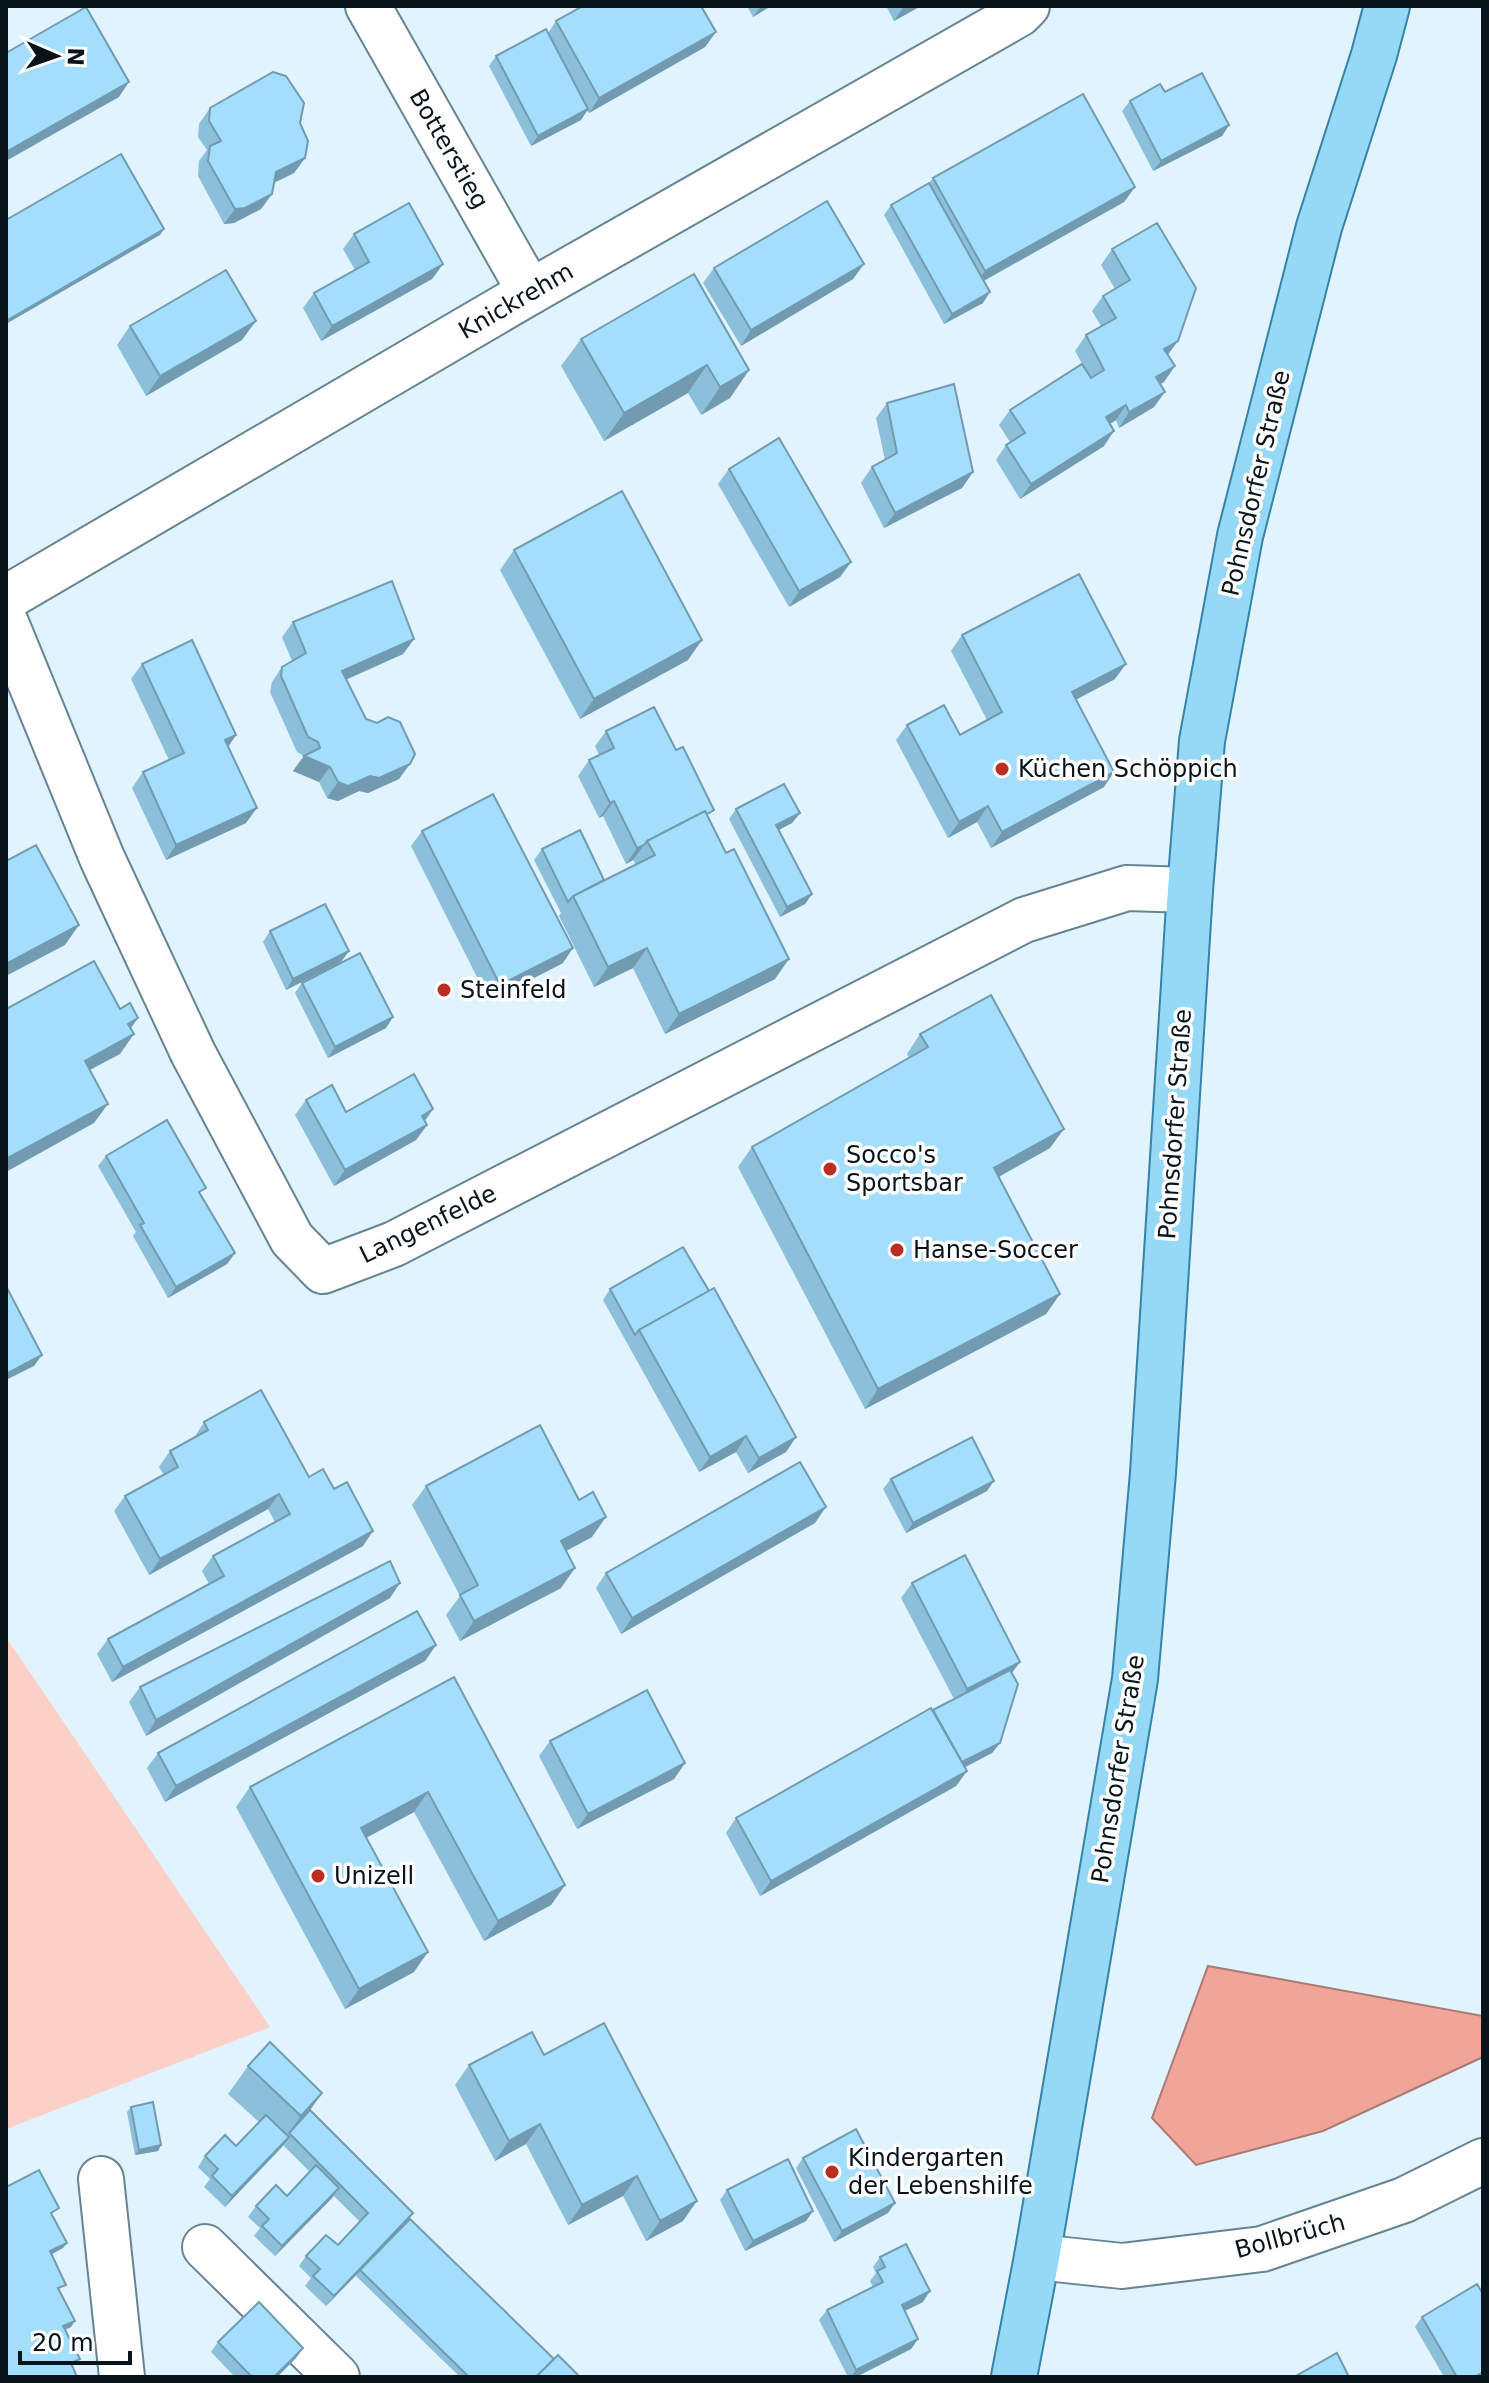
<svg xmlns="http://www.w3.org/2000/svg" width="1489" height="2383" font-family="'DejaVu Sans',sans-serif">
	<rect width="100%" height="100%" fill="#e0f3fe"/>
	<path fill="#fccfc7" d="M6,1637L270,2027L6,2129Z"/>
	<path fill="#f1a599" stroke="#ab7a73" stroke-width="2" d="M1208,1966L1483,2016V2057L1323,2131L1196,2165L1152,2118Z"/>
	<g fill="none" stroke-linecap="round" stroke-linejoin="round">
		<g stroke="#668494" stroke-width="48">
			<g id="minor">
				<path d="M368,6L530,292"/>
				<path d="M6,598L530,292L1019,14L1027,6"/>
				<path d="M6,623L102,858L193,1053L292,1239L323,1271L394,1244L1024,920L1127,888L1190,890"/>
				<path d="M101,2179L122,2377"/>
				<path d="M205,2247L337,2377"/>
				<path d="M1037,2257L1122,2266L1262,2249L1404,2200L1483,2161"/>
			</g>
		</g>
		<g stroke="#3683a6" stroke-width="48">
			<path id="major" d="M1014,2377L1037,2257L1135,1679L1153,1473L1190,890L1202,741L1240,536L1319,227L1374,55L1387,6"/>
		</g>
		<use href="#minor" stroke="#fff" stroke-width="44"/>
		<use href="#major" stroke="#95d9f7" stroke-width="44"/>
	</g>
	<g fill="#8cbfda">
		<path d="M747,6H771L753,17Z"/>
		<path d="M886,6H921L894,21Z"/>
		<path d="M556,21L716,32L705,47L589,113L587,111L581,120L531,146L489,66L496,56L548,33Z"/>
		<path d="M1165,92L1229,125L1222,136L1153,171L1122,111L1130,101Z"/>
		<path d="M210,108L300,123L305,158L294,173L274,183L272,194L261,209L234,223L224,224L198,176L199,161L207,150L198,137L199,124Z"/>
		<path d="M933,178L1135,187L1124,202L984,281L983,303L944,324L884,215L891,205L929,183Z"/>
		<path d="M1157,223L1168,355L1164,382L1160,384L1154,407L1119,428L1116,420L1110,424L1104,446L1020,499L996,460L1006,445L1010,442L999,425L1010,410L1085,369L1075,351L1086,335L1101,326L1092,311L1103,296L1115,289L1101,265L1112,249Z"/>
		<path d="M354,234L443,264L432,279L321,341L303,308L314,293L355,270L343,249Z"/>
		<path d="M864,264L853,279L741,346L703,283L714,268Z"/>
		<path d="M130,326L242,340L146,396L117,345Z"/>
		<path d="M581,339L749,370L730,398L701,415L688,393L604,441L561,366Z"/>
		<path d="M887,403L973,472L962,488L884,528L861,483L872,467L885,460L876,418Z"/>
		<path d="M729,469L851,562L840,577L789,607L718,484Z"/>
		<path d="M514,550L688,660L580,719L500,570Z"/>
		<path d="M293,622L414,639L403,654L346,680L366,719L399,779L368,793L359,791L338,801L327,798L319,782L293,771L304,756L297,752L270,692L272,682L282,667L292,661L282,637Z"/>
		<path d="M962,635L1115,679L1076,700L1104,787L991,848L977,822L948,838L896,740L907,725L960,735L987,720L951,651Z"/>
		<path d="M142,664L236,735L228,746L246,823L166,860L132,788L143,772L169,760L131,679Z"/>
		<path d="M606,731L709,818L775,979L665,1034L633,968L594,987L559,916L561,913L534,860L542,849L604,880L636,865L633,860L626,864L603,816L599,818L578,776L589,760L599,755L595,746Z"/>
		<path d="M736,809L800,813L792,823L779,830L812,894L805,904L780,917L729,819Z"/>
		<path d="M422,831L563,963L489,1001L411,846Z"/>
		<path d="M270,931L349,951L341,962L286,990L263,942Z"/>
		<path d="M302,983L393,1017L386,1028L328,1058L295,993Z"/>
		<path d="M920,1034L1050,1148L999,1177L1060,1294L1046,1314L865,1409L738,1167L752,1147L909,1058L907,1054Z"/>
		<path d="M306,1100L346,1112L433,1109L425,1121L427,1125L416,1140L334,1186L295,1115Z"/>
		<path d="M106,1156L235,1253L227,1264L168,1298L133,1236L136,1232L98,1166Z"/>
		<path d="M610,1289L796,1437L786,1452L748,1473L736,1452L699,1472L603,1300Z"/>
		<path d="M204,1422L309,1477L363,1546L112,1682L97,1654L108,1639L209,1584L202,1571L213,1556L275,1522L268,1509L149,1575L114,1511L125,1496L164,1475L159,1467L170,1451L194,1438Z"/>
		<path d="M891,1479L987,1491L906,1533L883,1489Z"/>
		<path d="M426,1486L592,1537L566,1551L561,1588L460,1641L446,1615L460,1596L412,1505Z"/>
		<path d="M815,1523L621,1634L596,1588L606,1573Z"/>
		<path d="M912,1583L1012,1673L1000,1743L992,1753L965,1767L967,1771L956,1786L760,1896L726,1833L736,1818L954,1699L901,1598Z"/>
		<path d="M390,1598L146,1736L129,1702L140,1687Z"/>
		<path d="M436,1645L425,1661L165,1802L147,1768L158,1753Z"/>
		<path d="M454,1677L565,1885L551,1905L484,1941L414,1812L366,1838L414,1972L345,2009L236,1807L250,1787Z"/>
		<path d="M550,1741L685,1763L674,1779L577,1829L539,1756Z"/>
		<path d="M544,2055L683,2221L646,2241L623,2196L568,2225L526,2144L495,2161L455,2085L469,2065Z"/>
		<path d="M248,2066L322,2093L310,2110L410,2219L554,2359L580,2377H460L356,2276L357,2274L326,2306L305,2286L311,2278L299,2266L306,2256L338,2245L360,2222L334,2196L275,2256L254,2236L260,2228L248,2217L256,2206L287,2196L310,2172L283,2145L225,2207L204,2187L210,2179L198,2167L205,2156L236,2146L259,2122L228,2094Z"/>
		<path d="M131,2107L161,2145L158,2151L135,2155L127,2112Z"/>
		<path d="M803,2158L888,2213L834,2242L796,2168Z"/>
		<path d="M727,2190L813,2211L806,2221L745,2251L720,2200Z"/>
		<path d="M880,2257L923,2302L905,2311L918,2339L911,2349L856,2377H848L819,2320L827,2310L873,2287L870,2281L876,2273L873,2267Z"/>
		<path d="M1422,2317L1483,2377H1444L1415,2327Z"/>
		<path d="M218,2342L303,2348L296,2358L277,2377H235L211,2352Z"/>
	</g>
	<g fill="#729bb1">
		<path d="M761,6H771L753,17Z"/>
		<path d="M904,6H921L894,21Z"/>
		<path d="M716,32L705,47L589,113L599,98Z"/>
		<path d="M129,82L119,97L6,161V152Z"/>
		<path d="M588,109L581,120L531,146L538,136Z"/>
		<path d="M1229,125L1222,136L1153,171L1161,161Z"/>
		<path d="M305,158L294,173L265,187L276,172Z"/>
		<path d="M1135,187L1124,202L974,286L985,271Z"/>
		<path d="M272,194L261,209L234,223L224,224L235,209Z"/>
		<path d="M164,229L160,235L6,324V321Z"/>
		<path d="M443,264L432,279L321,341L332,326Z"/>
		<path d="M864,264L853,279L741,346L751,330Z"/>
		<path d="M990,292L983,303L944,324L952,314Z"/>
		<path d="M256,321L242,340L146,396L160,376Z"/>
		<path d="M1178,341L1167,356L1164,349Z"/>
		<path d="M707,365L688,393L604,441L624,413Z"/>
		<path d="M1175,366L1164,382L1146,392L1156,377Z"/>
		<path d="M749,370L730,398L701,415L720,387Z"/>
		<path d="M1165,392L1154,407L1119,428L1129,412Z"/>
		<path d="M1126,405L1116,420L1096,433L1106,417Z"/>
		<path d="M1114,431L1104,446L1020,499L1031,484Z"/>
		<path d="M973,472L962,488L884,528L895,513Z"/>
		<path d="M851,562L840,577L789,607L799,591Z"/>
		<path d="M414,639L403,654L331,686L342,671Z"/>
		<path d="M702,640L688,660L580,719L594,699Z"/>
		<path d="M1126,664L1115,679L1061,707L1072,692Z"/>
		<path d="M236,735L226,750L225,740Z"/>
		<path d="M304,756L330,767L319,782L293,771Z"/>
		<path d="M410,764L399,779L368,793L359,791L338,801L327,798L338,782L370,776Z"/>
		<path d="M1114,772L1104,787L991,848L1002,832Z"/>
		<path d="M614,801L603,816L599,818L610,803Z"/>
		<path d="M988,806L977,822L948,838L959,822Z"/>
		<path d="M257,808L246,823L166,860L176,845Z"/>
		<path d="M800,813L792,823L769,835L776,825Z"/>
		<path d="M644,845L633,860L626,864L637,848Z"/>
		<path d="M812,894L805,904L780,917L787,907Z"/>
		<path d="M79,925L65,945L6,976V964Z"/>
		<path d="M573,948L563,963L489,1001L500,985Z"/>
		<path d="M647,948L633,968L594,987L608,967Z"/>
		<path d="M349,951L341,962L286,990L293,979Z"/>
		<path d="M789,959L775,979L665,1034L679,1014Z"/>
		<path d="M393,1017L386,1028L328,1058L335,1047Z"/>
		<path d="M138,1018L124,1038L128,1024Z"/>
		<path d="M134,1034L120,1054L71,1080L85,1061Z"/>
		<path d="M108,1104L94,1123L6,1172V1159Z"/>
		<path d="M433,1109L422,1124V1116Z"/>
		<path d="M427,1125L416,1140L334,1186L345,1170Z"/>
		<path d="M1064,1129L1050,1148L980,1187L994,1168Z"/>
		<path d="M235,1253L227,1264L168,1298L176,1287Z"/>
		<path d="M1060,1294L1046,1314L865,1409L878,1389Z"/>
		<path d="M42,1355L34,1366L6,1380V1374Z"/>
		<path d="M746,1436L736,1452L699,1472L710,1457Z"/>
		<path d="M796,1437L786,1452L748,1473L759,1458Z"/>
		<path d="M994,1481L987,1491L906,1533L913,1523Z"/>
		<path d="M279,1494L268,1509L149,1575L160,1559Z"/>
		<path d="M826,1507L815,1523L621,1634L632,1618Z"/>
		<path d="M606,1517L592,1537L547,1561L561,1541Z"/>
		<path d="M373,1531L363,1546L112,1682L123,1667Z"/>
		<path d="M575,1568L561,1588L460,1641L474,1621Z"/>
		<path d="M400,1583L390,1598L146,1736L156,1720Z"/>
		<path d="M436,1645L425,1661L165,1802L176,1786Z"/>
		<path d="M1020,1662L1009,1677L956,1704L967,1689Z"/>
		<path d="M1000,1743L992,1753L950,1775L957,1765Z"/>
		<path d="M685,1763L674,1779L577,1829L588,1814Z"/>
		<path d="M967,1771L956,1786L760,1896L771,1881Z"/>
		<path d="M428,1792L414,1812L347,1848L361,1828Z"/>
		<path d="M565,1885L551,1905L484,1941L498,1921Z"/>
		<path d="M428,1952L414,1972L345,2009L359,1989Z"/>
		<path d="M322,2093L303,2120L289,2133L301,2116Z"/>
		<path d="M540,2124L526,2144L495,2161L509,2141Z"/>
		<path d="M289,2137L282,2147L225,2207L232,2196Z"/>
		<path d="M161,2145L158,2151L135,2155L139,2150Z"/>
		<path d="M637,2176L623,2196L568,2225L582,2205Z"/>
		<path d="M339,2188L332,2198L275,2256L282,2246Z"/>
		<path d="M697,2201L683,2221L646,2241L660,2221Z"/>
		<path d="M895,2203L888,2213L834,2242L842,2231Z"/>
		<path d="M813,2211L806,2221L745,2251L753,2241Z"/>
		<path d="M413,2213L406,2224L326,2306L334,2296Z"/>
		<path d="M67,2243L63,2248L47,2257L50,2251Z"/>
		<path d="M930,2291L923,2302L894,2316L902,2305Z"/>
		<path d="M75,2321L71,2327L60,2332L63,2326Z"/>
		<path d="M918,2339L911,2349L856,2377H851L856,2370Z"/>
		<path d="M303,2348L296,2358L277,2377H274Z"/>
	</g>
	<g fill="#a3defd" stroke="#729bb1" stroke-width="2">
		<path d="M583,6H701L716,32L599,98L556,21Z"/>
		<path d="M86,7L129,82L6,152V53Z"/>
		<path d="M546,29L588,109L538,136L496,56Z"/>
		<path d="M273,72L286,76L304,103L300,123L308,141L305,158L276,172L272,194L245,208L235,209L208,161L210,146L221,141L209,121L210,108Z"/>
		<path d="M1202,73L1229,125L1161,161L1130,101L1160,84L1165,92Z"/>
		<path d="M1083,94L1135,187L985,271L933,178Z"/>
		<path d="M121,154L164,229L6,321V220Z"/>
		<path d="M929,183L990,292L952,314L891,205Z"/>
		<path d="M827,201L864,264L751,330L714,268Z"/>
		<path d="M409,203L443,264L332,326L314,293L369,262L354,234Z"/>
		<path d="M1157,223L1196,288L1178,341L1164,349L1175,366L1156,377L1165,392L1129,412L1126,405L1106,417L1114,431L1031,484L1006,445L1025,433L1010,410L1082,364L1091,378L1104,370L1086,335L1116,318L1103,296L1130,280L1112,249Z"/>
		<path d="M226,270L256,321L160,376L130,326Z"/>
		<path d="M694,274L749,370L720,387L707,365L624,413L581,339Z"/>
		<path d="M954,384L973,472L895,513L872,467L897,453L887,403Z"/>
		<path d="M779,438L851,562L799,591L729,469Z"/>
		<path d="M622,491L702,640L594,699L514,550Z"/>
		<path d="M1079,574L1126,664L1072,692L1114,772L1002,832L988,806L959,822L907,725L944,705L960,735L1002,712L962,635Z"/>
		<path d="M392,581L414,639L342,671L366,719L377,723L388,717L400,722L415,754L410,764L379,778L370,776L348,786L338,782L330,767L304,756L320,748L318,742L308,737L281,676L282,667L306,653L293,622Z"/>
		<path d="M192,640L236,735L225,740L257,808L176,845L143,772L184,753L142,664Z"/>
		<path d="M654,707L676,750L683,747L714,810L707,814L705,811L647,841L644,845L637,848L614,801L610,803L589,760L614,748L606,731Z"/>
		<path d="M784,784L800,813L776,825L812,894L787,907L736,809Z"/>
		<path d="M493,794L573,948L500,985L422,831Z"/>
		<path d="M705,811L726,853L734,849L789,959L679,1014L647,948L608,967L573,896L655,855L647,841Z"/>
		<path d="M580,830L604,880L573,896L568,902L542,849Z"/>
		<path d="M36,845L79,925L6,964V861Z"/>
		<path d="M325,904L349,951L293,979L270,931Z"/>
		<path d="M360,953L393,1017L335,1047L302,983Z"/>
		<path d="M94,961L120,1009L130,1003L138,1018L128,1024L134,1034L85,1061L108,1104L6,1159V1009Z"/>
		<path d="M991,995L1064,1129L994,1168L1060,1294L878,1389L752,1147L928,1047L920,1034Z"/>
		<path d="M414,1074L433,1109L422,1116L427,1125L345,1170L306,1100L332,1085L346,1112Z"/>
		<path d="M167,1120L206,1188L199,1192L235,1253L176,1287L140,1225L144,1223L106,1156Z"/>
		<path d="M683,1247L709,1291L639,1330L635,1335L610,1289Z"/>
		<path d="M6,1286L42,1355L6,1374Z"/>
		<path d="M714,1288L796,1437L759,1458L746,1436L710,1457L639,1330Z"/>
		<path d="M261,1390L309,1477L323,1469L334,1489L347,1482L373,1531L123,1667L108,1639L224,1576L213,1556L290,1514L279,1494L160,1559L125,1496L178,1467L170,1451L208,1430L204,1422Z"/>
		<path d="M540,1425L579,1500L593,1492L606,1517L561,1541L575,1568L474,1621L460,1595L478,1585L426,1486Z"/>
		<path d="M972,1437L994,1481L913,1523L891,1479Z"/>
		<path d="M800,1462L826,1507L632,1618L606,1573Z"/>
		<path d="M965,1555L1020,1662L967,1689L912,1583Z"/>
		<path d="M390,1561L400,1583L156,1720L140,1687Z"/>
		<path d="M417,1611L436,1645L176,1786L158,1753Z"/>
		<path d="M1010,1670L1018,1684L1000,1743L962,1762L933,1710Z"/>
		<path d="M454,1677L565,1885L498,1921L428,1792L361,1828L428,1952L359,1989L250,1787Z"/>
		<path d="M647,1690L685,1763L588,1814L550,1741Z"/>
		<path d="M931,1708L967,1771L771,1881L736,1818Z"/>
		<path d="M604,2023L697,2201L660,2221L637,2176L582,2205L540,2124L509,2141L469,2065L532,2032L544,2055Z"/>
		<path d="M270,2042L322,2093L301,2116L248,2066Z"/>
		<path d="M153,2102L161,2145L139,2150L131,2107Z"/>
		<path d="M310,2110L413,2213L334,2296L313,2276L320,2269L306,2256L326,2235L338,2245L368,2213L289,2133Z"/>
		<path d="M266,2115L289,2137L232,2196L212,2176L218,2169L205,2156L225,2135L236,2146Z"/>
		<path d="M856,2129L895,2203L842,2231L803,2158Z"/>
		<path d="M788,2159L813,2211L753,2241L727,2190Z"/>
		<path d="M316,2165L339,2188L282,2246L262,2226L269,2219L256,2206L276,2185L287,2196Z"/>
		<path d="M39,2170L59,2208L51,2213L67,2243L50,2251L66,2285L58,2288L75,2321L63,2326L80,2359L71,2363L77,2377H6V2187Z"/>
		<path d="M410,2219L554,2359L536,2377H469L360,2270Z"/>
		<path d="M906,2244L930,2291L902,2305L918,2339L856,2370L827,2310L883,2282L877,2271L885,2267L880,2257Z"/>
		<path d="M1477,2284L1483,2294V2372L1475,2377H1457L1422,2317Z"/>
		<path d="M259,2302L303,2348L274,2377H252L218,2342Z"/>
		<path d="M1337,2353L1349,2377H1294Z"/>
		<path d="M558,2355L580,2377H536Z"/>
	</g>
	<g fill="#ba2d21" stroke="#fdfdfd" stroke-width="3">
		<circle cx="1002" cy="769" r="8"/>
		<circle cx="444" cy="990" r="8"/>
		<circle cx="830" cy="1169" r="8"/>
		<circle cx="897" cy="1250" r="8"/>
		<circle cx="318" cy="1876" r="8"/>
		<circle cx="832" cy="2172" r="8"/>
	</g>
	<g text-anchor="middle" stroke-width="7" stroke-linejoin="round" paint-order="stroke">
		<g font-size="24" fill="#08141a" stroke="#fdfdfd">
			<text transform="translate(449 149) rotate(60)" y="8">Botterstieg</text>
			<text transform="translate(516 301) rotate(-30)" y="8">Knickrehm</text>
			<text transform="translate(1256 483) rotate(-77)" y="8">Pohnsdorfer Straße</text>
			<text transform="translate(1175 1124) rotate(-86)" y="8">Pohnsdorfer Straße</text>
			<text transform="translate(428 1224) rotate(-26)" y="8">Langenfelde</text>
			<text transform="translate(1118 1769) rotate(-81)" y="8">Pohnsdorfer Straße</text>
			<text transform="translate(1290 2236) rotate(-15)" y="8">Bollbrüch</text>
		</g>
		<g font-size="24" fill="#08141a" stroke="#fdfdfd" text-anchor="start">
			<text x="1018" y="777">Küchen Schöppich</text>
			<text x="460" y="998">Steinfeld</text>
			<text x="846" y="1163">Socco's<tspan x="846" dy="28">Sportsbar</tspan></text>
			<text x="913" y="1258">Hanse-Soccer</text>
			<text x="334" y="1884">Unizell</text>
			<text x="848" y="2166">Kindergarten<tspan x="848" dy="28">der Lebenshilfe</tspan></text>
		</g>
	</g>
	<rect width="1489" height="2383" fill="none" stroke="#08141a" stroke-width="16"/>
	<g transform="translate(56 56) rotate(92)" stroke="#fdfdfd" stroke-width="6" paint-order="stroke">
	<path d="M0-6L14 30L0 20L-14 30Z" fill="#08141a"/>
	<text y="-12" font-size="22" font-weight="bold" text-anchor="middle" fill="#08141a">N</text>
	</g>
	<path d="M20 2351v12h110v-12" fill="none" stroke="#08141a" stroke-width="4"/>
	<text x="32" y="2351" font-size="24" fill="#08141a" stroke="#fdfdfd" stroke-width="6" paint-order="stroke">20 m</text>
</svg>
